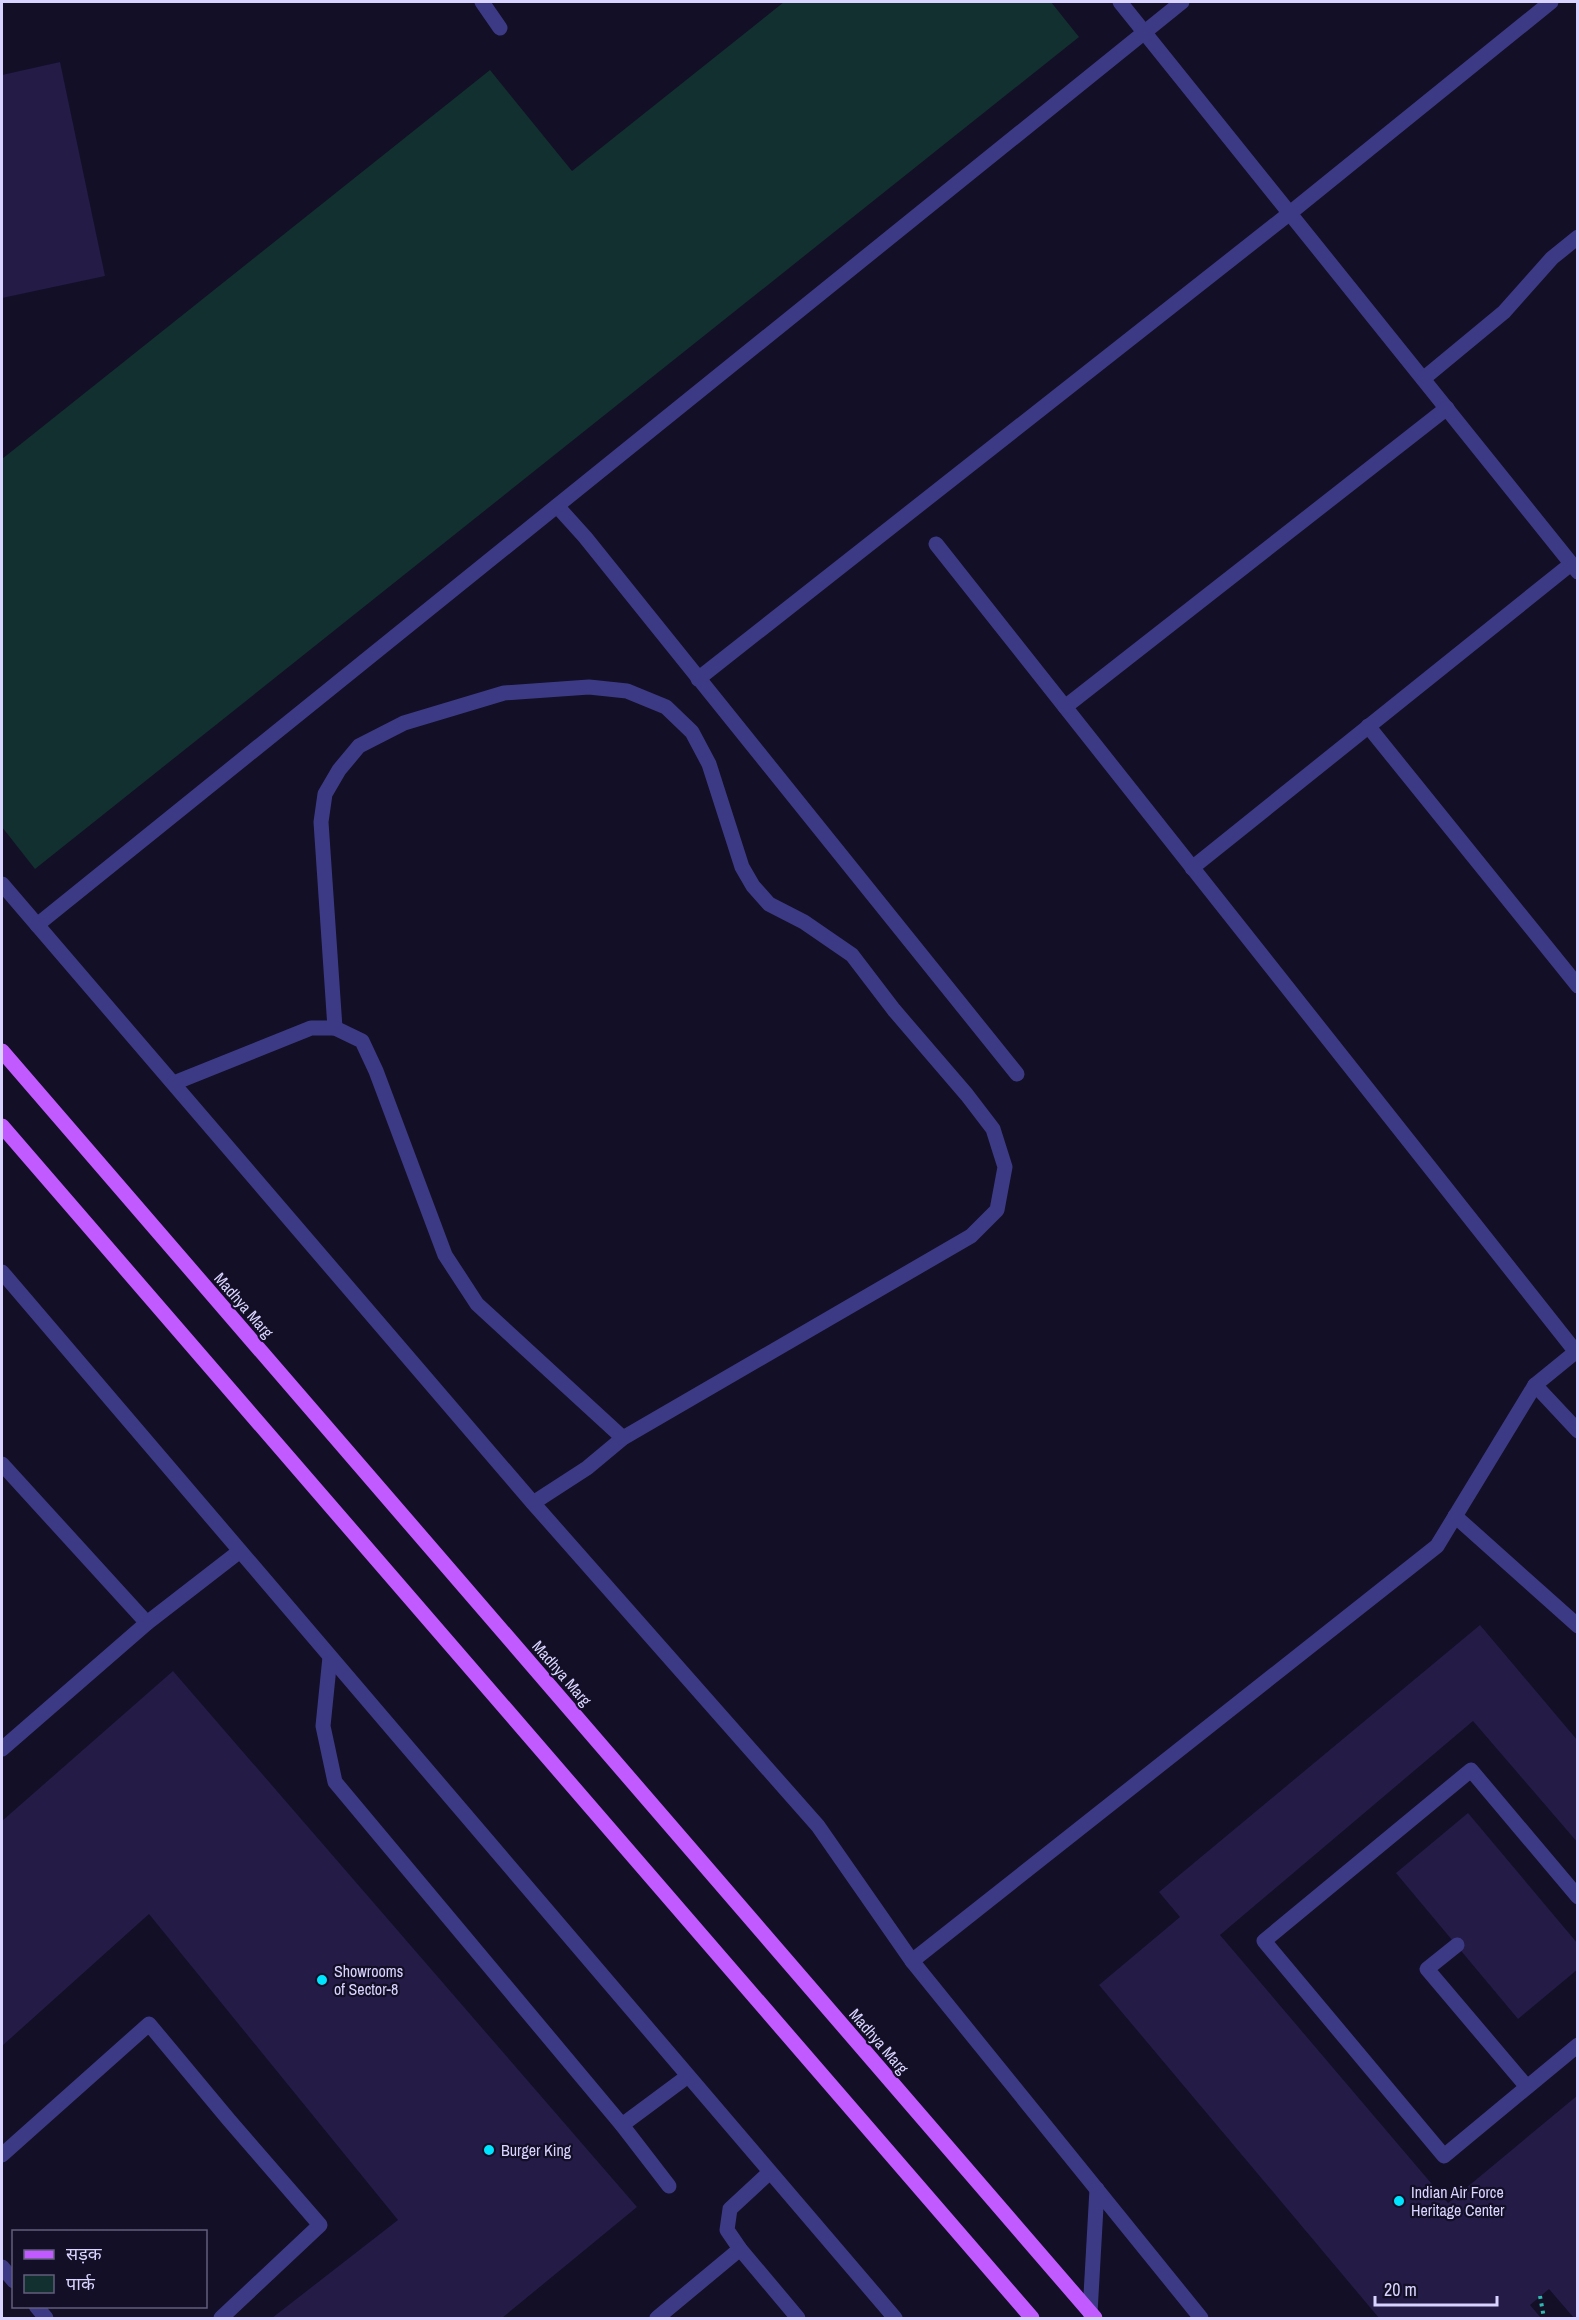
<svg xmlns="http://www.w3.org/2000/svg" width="1579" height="2320" font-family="'Archivo Narrow','Noto Sans Devanagari',sans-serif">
	<rect width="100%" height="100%" fill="#130f26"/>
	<path fill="#12302f" d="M784,2H1051L1079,37L35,869L2,827V459L490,70L572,171Z"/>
	<g fill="#241b47">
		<path d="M60,62L105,276L2,298V75Z"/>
		<path d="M1480,1625L1578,1741V1843L1473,1721L1220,1935L1448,2203L1578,2095V2318H1574L1549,2289L1530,2305L1541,2318H1379L1099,1985L1180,1917L1159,1892Z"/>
		<path d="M173,1671L637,2207L502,2318H272L398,2220L149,1914L2,2046V1821Z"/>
		<path d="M1468,1813L1578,1944V1969L1518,2019L1396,1873Z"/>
	</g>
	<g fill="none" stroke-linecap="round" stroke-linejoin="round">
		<path stroke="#2fb8b0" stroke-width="4" stroke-dasharray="3 4.5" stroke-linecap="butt" d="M1540,2296L1544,2318"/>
		<g stroke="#3d3a85" stroke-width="15">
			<path d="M482,2L500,28"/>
			<path d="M1120,2L1578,572"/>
			<path d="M1423,379L1504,312L1552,258L1578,237"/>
			<path d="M557,506L585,537L1017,1074"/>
			<path d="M936,544L1576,1352"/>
			<path d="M698,679L1290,213L1551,2"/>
			<path d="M1065,707L1447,408"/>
			<path d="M1368,726L1578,986"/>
			<path d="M1192,868L1571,564"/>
			<path d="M2,884L533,1503L818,1826L912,1961L1201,2318"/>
			<path d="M37,925L1182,2"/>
			<path d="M335,1028L321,822L325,794L339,770L359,746L404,723L504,693L589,687L627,691L666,707L692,732L709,764L742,867L753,886L769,904L804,922L852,955L894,1010L967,1095L993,1129L1005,1167L997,1210L971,1236L623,1438L587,1468L533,1503"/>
			<path d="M174,1083L311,1028H335L362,1041L376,1071L445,1255L477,1304L623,1438"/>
			<path d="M2,1272L895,2318"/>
			<path d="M1535,1385L1578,1431"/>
			<path d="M2,1464L147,1623"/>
			<path d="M1455,1516L1578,1626"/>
			<path d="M330,1657L323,1726L335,1782L622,2125"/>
			<path d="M2,1749L147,1623L240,1551"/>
			<path d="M1578,1897L1471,1770L1264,1941L1444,2156L1578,2045"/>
			<path d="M1457,1945L1427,1969L1527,2087"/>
			<path d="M912,1961L1437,1546L1535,1385L1578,1350"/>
			<path d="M2,2155L149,2024L229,2120L320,2225L221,2318"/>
			<path d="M770,2172L730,2209L727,2230L740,2249L798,2318"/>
			<path d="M669,2186L622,2125L688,2076"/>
			<path d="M2,2267L14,2281"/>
			<path d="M36,2306L46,2318"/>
			<path d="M1090,2313L1097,2189"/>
			<path d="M657,2318L740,2249"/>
		</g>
		<g stroke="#c25bff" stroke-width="15">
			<path d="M2,1051L1095,2318"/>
			<path d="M2,1126L1032,2318"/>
		</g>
	</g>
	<g fill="#00e5ff" stroke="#130f26" stroke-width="2">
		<circle cx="322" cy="1980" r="6"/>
		<circle cx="489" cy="2150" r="6"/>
		<circle cx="1399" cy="2201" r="6"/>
	</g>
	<g text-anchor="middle" stroke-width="4.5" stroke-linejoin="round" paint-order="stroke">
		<g font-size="16" fill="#d9d4ff" stroke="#130f26">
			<text transform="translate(244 1305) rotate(49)" y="6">Madhya Marg</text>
			<text transform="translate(562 1673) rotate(49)" y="6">Madhya Marg</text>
			<text transform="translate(879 2041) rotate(49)" y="6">Madhya Marg</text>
		</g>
		<g font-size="16" fill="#d9d4ff" stroke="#130f26" text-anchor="start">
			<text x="334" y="1977">Showrooms<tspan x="334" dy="18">of Sector-8</tspan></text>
			<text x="501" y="2156">Burger King</text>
			<text x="1411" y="2198">Indian Air Force<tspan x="1411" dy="18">Heritage Center</tspan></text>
		</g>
	</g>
	<rect width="1579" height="2320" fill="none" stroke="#d9d4ff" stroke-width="6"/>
	<rect x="12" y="2230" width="195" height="78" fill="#130f26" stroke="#625e7d" stroke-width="1.5"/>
	<rect x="24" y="2250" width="30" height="9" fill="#c25bff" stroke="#625e7d" stroke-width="1.5"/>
	<text x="66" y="2260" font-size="18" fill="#d9d4ff">सड़क</text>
	<rect x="24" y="2275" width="30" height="18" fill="#12302f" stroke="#625e7d" stroke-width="1.5"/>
	<text x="66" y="2290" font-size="18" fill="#d9d4ff">पार्क</text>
	<path d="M1375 2296v9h122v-9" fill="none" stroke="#d9d4ff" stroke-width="3"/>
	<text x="1384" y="2296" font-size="18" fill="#d9d4ff" stroke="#130f26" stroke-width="4.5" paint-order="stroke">20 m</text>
</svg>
